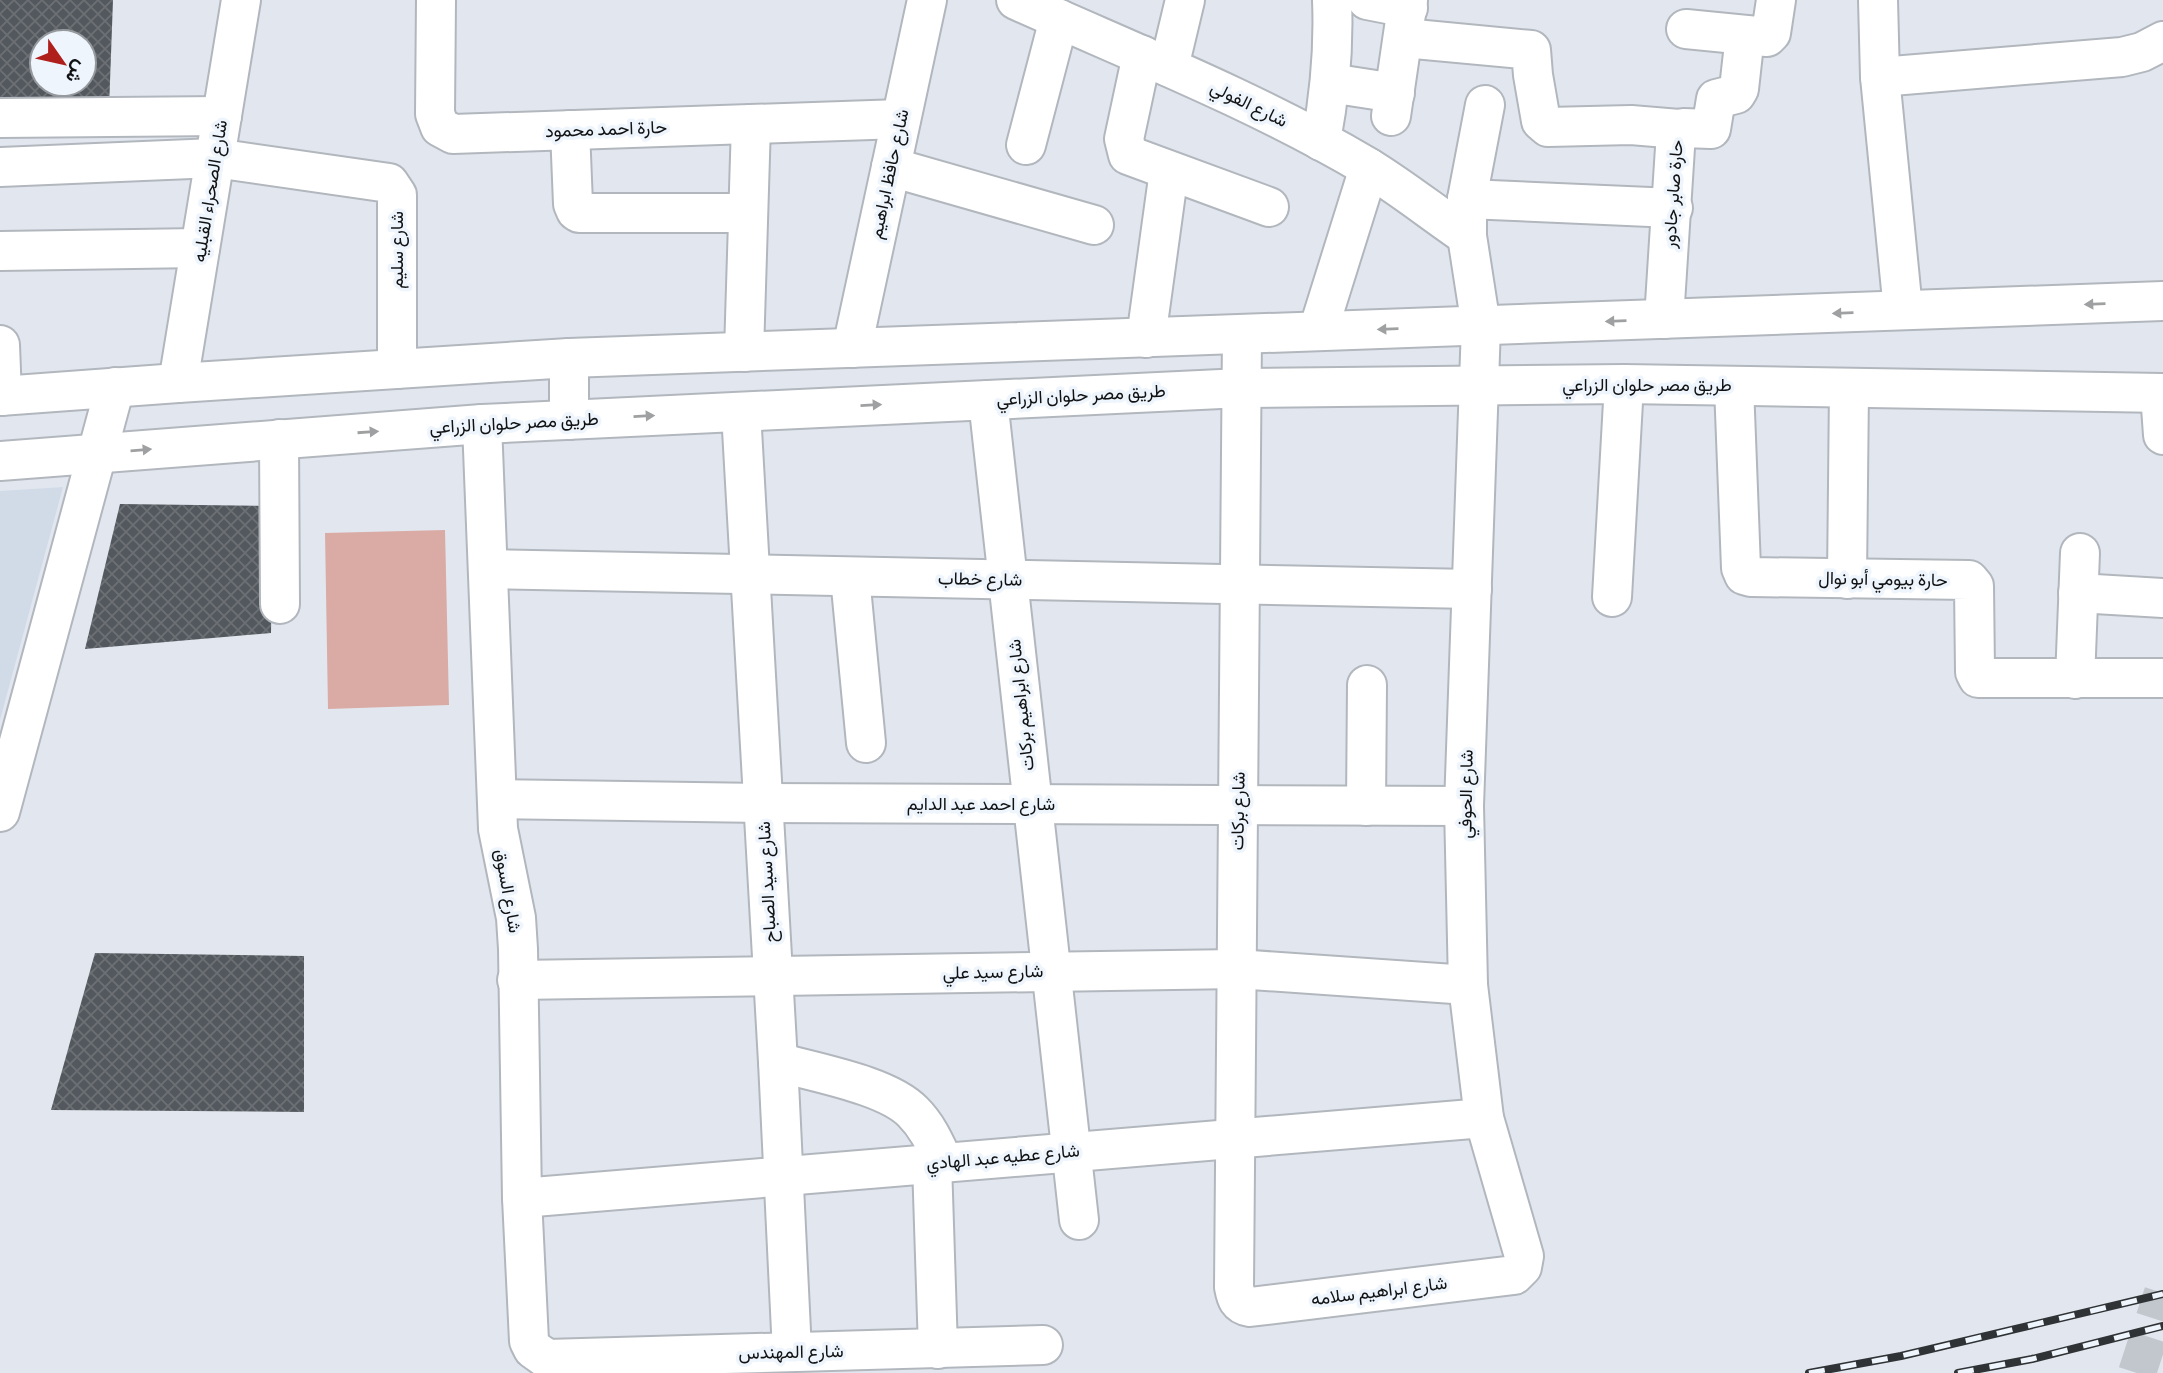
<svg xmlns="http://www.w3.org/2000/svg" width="2163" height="1373" font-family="'Source Sans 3',Vazirmatn,sans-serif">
	<defs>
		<pattern id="building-cross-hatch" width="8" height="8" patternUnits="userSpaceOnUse" patternTransform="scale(1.75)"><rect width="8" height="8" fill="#53585e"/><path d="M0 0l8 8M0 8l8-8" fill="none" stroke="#6c7074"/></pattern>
	</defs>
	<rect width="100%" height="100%" fill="#e2e7ef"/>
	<path fill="#d1dbe8" d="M63,487L0,720V491Z"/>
	<path fill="#daaba5" d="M445,530L449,705L328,709L325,533Z"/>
	<g fill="url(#building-cross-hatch)" fill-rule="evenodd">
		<path d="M0,0H113L109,109L0,103ZM42,42H84V84H42Z"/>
		<path d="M120,504L273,506L271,633L85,649Z"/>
		<path d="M95,953L304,956V1112L51,1110Z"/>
	</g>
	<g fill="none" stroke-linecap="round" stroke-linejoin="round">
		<path stroke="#c2c7ce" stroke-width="38" stroke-dasharray="38 19" stroke-linecap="butt" d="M2137,1373L2163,1293"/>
		<g stroke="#b2b7be" stroke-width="42">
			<g id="minor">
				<path d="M436,0L435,114L440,127L453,134L901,119"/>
				<path d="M1016,0C1134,53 1254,100 1366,166C1401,187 1433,213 1467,236"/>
				<path d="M1367,0L1408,8"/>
				<path d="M1878,0L1880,77L1903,310"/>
				<path d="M1686,29L1767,37L1771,33L1776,0"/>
				<path d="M1404,38L1531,50L1533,75L1541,121L1548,127L1631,125L1679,129"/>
				<path d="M1142,55L1124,139L1128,155L1269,207"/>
				<path d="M1169,67L1185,0"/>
				<path d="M1880,77L2122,57L2142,52L2163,41"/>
				<path d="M1330,83L1395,93"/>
				<path d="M1391,116L1408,0"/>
				<path d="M0,118L222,116"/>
				<path d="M570,130L573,204L576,211L579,213H747"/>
				<path d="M1321,141C1330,93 1334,48 1332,0"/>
				<path d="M1026,145L1059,19"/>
				<path d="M0,167L215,158L389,183L397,195V369"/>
				<path d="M891,167L1094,225"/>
				<path d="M1467,199L1673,208"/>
				<path d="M0,251L200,248"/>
				<path d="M1664,319L1676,132L1683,128L1711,129L1716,99L1736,94L1739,89L1745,35"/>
				<path d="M1318,331L1369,168"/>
				<path d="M1242,334L1234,1287C1236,1298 1238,1305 1250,1307L1514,1275L1522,1267L1524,1256L1484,1118L1468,985L1464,806L1481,326L1467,236V199L1485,105"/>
				<path d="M1146,338L1169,171"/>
				<path d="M0,345L2,396"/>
				<path d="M852,348L927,0"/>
				<path d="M744,352L751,124"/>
				<path d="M178,383L241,0"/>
				<path d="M1734,386L1741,568L1744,575L1751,577L1969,580L1974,586L1975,672L1978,678H2163"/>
				<path d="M2160,393L2163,435"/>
				<path d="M0,396L178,383L569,358L2163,301"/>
				<path d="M988,400L1079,1220"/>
				<path d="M741,412L778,1062L792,1352"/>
				<path d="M569,420V358"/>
				<path d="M482,424L498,829L516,918L518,949L522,1198L529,1341L533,1349L547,1359L1043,1345"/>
				<path d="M279,439L280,604"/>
				<path d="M0,461L482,424L1242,388L1624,384L2163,393"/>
				<path d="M488,569L1472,589"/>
				<path d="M850,577L866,743"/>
				<path d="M1847,579L1849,388"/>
				<path d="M2078,593L2163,598"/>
				<path d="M1612,597L1624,384"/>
				<path d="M2075,679L2080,553"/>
				<path d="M497,799L763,803L1464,806"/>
				<path d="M1366,806L1367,685"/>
				<path d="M0,812L115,387"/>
				<path d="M517,980L1237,969L1468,985"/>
				<path d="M778,1062C816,1073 887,1085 913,1112C928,1127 935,1144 944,1163"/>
				<path d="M932,1163L938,1349"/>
				<path d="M522,1198L1484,1118"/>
			</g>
		</g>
		<use href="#minor" stroke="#fff" stroke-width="38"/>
		<g stroke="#303336" stroke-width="8">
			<g id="rail">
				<path d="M1809,1373L1901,1356L2163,1294"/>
				<path d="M1958,1373L2032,1359L2163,1326"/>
			</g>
		</g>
		<use href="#rail" stroke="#eff5fc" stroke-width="5" stroke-dasharray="16" stroke-linecap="butt"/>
	</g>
	<defs><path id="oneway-solid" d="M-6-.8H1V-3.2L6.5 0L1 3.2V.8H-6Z" transform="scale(1.75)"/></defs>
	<g fill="#9fa0a1">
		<use href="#oneway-solid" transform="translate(2095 304) rotate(178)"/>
		<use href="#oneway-solid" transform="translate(1843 313) rotate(178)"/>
		<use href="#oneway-solid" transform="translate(1616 321) rotate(178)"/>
		<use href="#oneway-solid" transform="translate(1388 329) rotate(178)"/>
		<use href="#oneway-solid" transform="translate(871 405) rotate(-3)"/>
		<use href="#oneway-solid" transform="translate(644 416) rotate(-3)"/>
		<use href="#oneway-solid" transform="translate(368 432) rotate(-4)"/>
		<use href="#oneway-solid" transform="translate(141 450) rotate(-5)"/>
	</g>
	<g text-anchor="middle" stroke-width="7" stroke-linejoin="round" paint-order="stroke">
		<g font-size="18" fill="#101214" stroke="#eff5fc">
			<text transform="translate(1249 104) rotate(26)" y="6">شارع الفولي</text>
			<text transform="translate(606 129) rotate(-2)" y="6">حارة احمد محمود</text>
			<text transform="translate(889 174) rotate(-78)" y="6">شارع حافظ ابراهيم</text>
			<text transform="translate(210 191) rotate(-81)" y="6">شارع الصحراء القبليه</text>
			<text transform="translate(1673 194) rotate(-86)" y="6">حارة صابر جادور</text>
			<text transform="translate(397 250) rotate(-90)" y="6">شارع سليم</text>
			<text x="1647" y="391">طريق مصر حلوان الزراعي</text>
			<text transform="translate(1081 395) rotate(-3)" y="6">طريق مصر حلوان الزراعي</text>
			<text transform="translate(514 423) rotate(-3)" y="6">طريق مصر حلوان الزراعي</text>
			<text transform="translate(980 579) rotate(1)" y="6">شارع خطاب</text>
			<text transform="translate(1883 579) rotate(1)" y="6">حارة بيومي أبو نوال</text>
			<text transform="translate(1021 705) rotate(-96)" y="6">شارع ابراهيم بركات</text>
			<text transform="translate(1466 794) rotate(-89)" y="6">شارع الحوفي</text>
			<text x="981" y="810">شارع احمد عبد الدايم</text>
			<text transform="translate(1238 811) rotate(-89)" y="6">شارع بركات</text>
			<text transform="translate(767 882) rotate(-93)" y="6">شارع سيد الصباح</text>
			<text transform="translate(508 891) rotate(80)" y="6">شارع السوق</text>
			<text transform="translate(993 972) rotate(-1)" y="6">شارع سيد علي</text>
			<text transform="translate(1003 1157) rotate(-5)" y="6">شارع عطيه عبد الهادي</text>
			<text transform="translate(1379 1291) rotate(-7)" y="6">شارع ابراهيم سلامه</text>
			<text transform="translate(791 1352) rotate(-1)" y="6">شارع المهندس</text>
		</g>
	</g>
	<g transform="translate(63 63) rotate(124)"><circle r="33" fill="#eff5fc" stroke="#969a9f" stroke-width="2"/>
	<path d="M0-5L12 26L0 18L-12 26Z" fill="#af1f1c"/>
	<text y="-10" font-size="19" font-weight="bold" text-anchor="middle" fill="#101214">ش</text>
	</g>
</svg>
